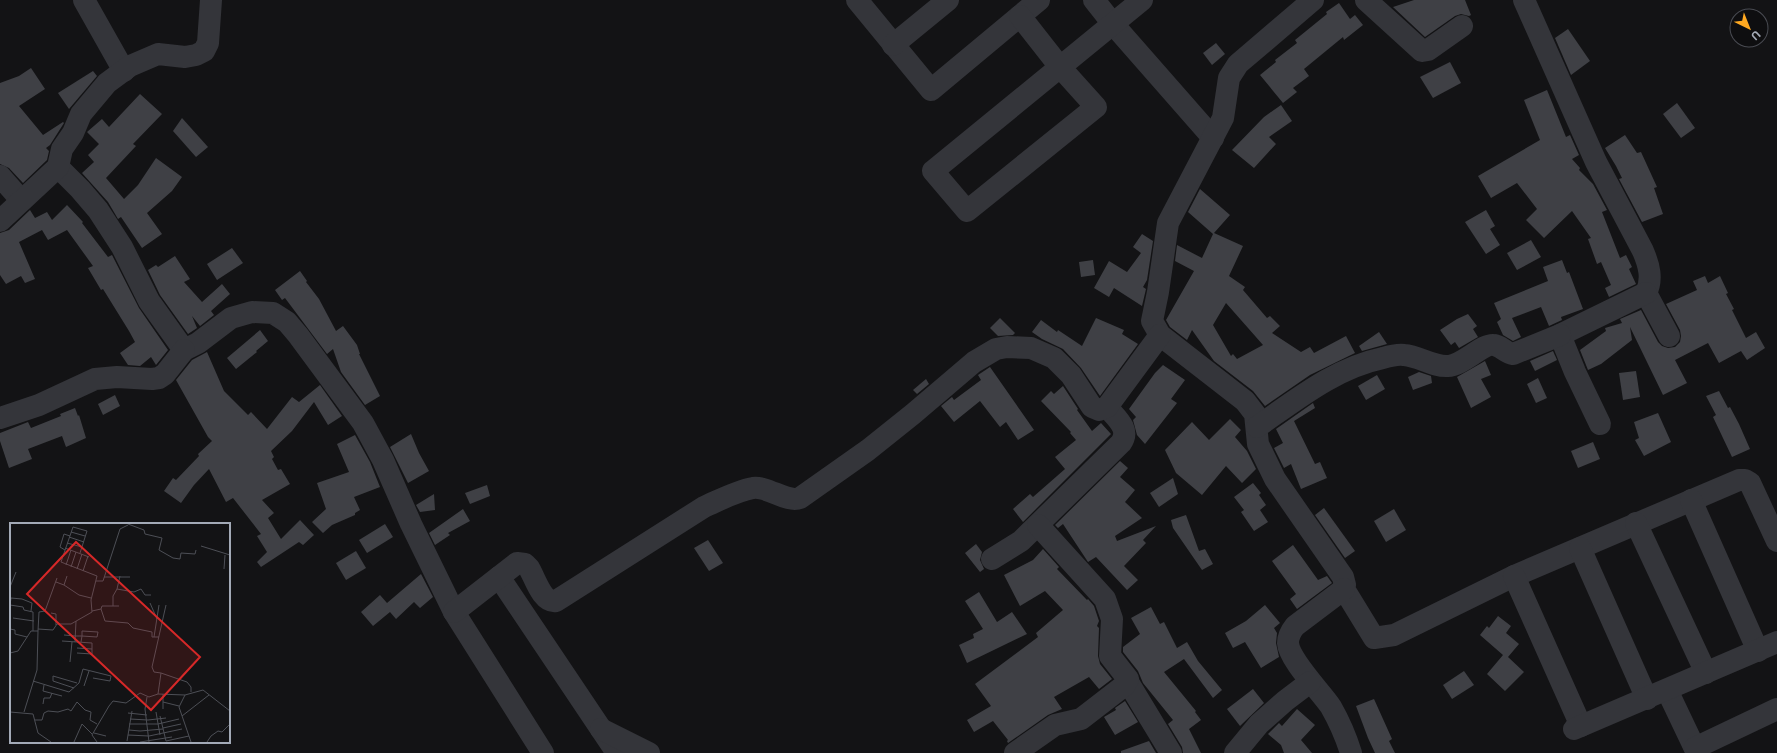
<svg xmlns="http://www.w3.org/2000/svg" width="1777" height="753" font-family="Inter,sans-serif">
	<rect width="100%" height="100%" fill="#131315"/>
	<g fill="#3f4045" fill-rule="evenodd">
		<path d="M1414,0H1465L1471,15L1469,16L1461,14L1455,16L1425,37L1393,7Z"/>
		<path d="M1339,3L1350,19L1355,15L1363,25L1344,40L1343,37L1304,69L1309,76L1293,88L1297,92L1283,103L1260,75L1276,62L1275,60L1297,43L1295,40L1327,14L1326,12Z"/>
		<path d="M1568,29L1590,61L1571,75L1555,38Z"/>
		<path d="M1216,43L1225,54L1212,65L1203,53Z"/>
		<path d="M1450,62L1461,83L1433,98L1420,77Z"/>
		<path d="M31,68L45,89L19,106L43,135L63,122L64,123L50,145L46,148L49,151L47,160L23,183L9,168L0,164V83L19,76Z"/>
		<path d="M93,71L97,76L69,109L58,93Z"/>
		<path d="M1547,90L1566,137L1570,135L1579,155L1572,159L1580,168L1579,170L1593,184L1607,210L1602,212L1620,258L1626,255L1632,267L1629,269L1636,284L1609,297L1605,288L1611,285L1601,262L1597,264L1588,239L1591,238L1572,211L1544,238L1526,220L1537,209L1517,183L1491,198L1478,176L1540,140L1524,100Z"/>
		<path d="M140,94L162,114L133,144L136,146L106,178L124,199L138,185L156,158L182,177L172,191L147,213L162,234L142,248L121,217L118,219L108,202L82,173L94,162L88,155L99,144L87,132L102,119L109,127Z"/>
		<path d="M1677,103L1695,128L1681,138L1663,114Z"/>
		<path d="M1281,105L1292,121L1269,137L1276,144L1254,168L1232,150L1264,117Z"/>
		<path d="M182,118L208,147L196,157L173,131Z"/>
		<path d="M1625,135L1637,153L1641,152L1657,187L1654,188L1663,214L1642,222L1619,179L1622,178L1616,166L1605,148Z"/>
		<path d="M1200,189L1230,215L1214,233L1243,246L1229,276L1245,287L1243,290L1267,318L1270,316L1280,326L1272,333L1301,352L1310,347L1314,353L1346,336L1355,353L1310,375L1265,406L1253,391L1214,361L1192,330L1187,340L1170,327L1166,320L1194,271L1175,261L1177,245L1202,258L1213,234L1188,212ZM1226,303L1263,345L1237,359L1233,354L1231,356L1213,325Z"/>
		<path d="M67,205L83,222L82,223L108,257L112,255L139,308L168,350L156,365L151,357L140,366L128,365L120,353L135,342L129,331L103,289L101,290L88,268L93,266L67,230L48,240L42,230L19,242L35,279L25,283L21,276L6,284L0,275V233L9,230L30,210L35,218L47,212L52,220Z"/>
		<path d="M1486,210L1495,226L1490,229L1500,245L1486,254L1465,222Z"/>
		<path d="M1142,234L1153,241L1147,280L1143,287L1146,289L1142,306L1114,288L1109,297L1094,288L1109,261L1127,272L1141,253L1133,247Z"/>
		<path d="M1531,240L1541,257L1517,270L1507,253Z"/>
		<path d="M232,248L243,263L217,280L207,264Z"/>
		<path d="M175,256L190,279L184,282L202,302L222,284L230,294L211,311L214,315L200,326L192,316L197,328L188,334L160,295L148,270L156,265L158,267Z"/>
		<path d="M1093,260L1095,275L1081,277L1079,262Z"/>
		<path d="M1562,260L1567,273L1569,272L1583,309L1561,317L1562,320L1549,326L1541,307L1512,318L1521,337L1513,341L1503,335L1497,322L1501,319L1494,303L1548,281L1543,267Z"/>
		<path d="M300,271L307,281L306,282L319,299L336,331L343,326L357,345L360,354H359L380,396L365,405L341,372L333,349L327,354L285,298L282,300L275,290Z"/>
		<path d="M1705,276L1708,283L1720,276L1728,293L1726,294L1734,309L1732,310L1746,338L1756,332L1765,348L1747,360L1741,351L1719,363L1708,343L1675,360L1687,383L1663,395L1630,327L1632,340L1601,364L1588,370L1580,350L1606,331L1605,328L1622,323L1620,319L1641,310L1658,342L1662,346L1668,348L1675,347L1680,342L1681,336L1680,330L1666,304L1697,290L1693,281Z"/>
		<path d="M1468,314L1477,326L1473,329L1478,337L1459,348L1455,342L1451,345L1440,330L1457,319Z"/>
		<path d="M1000,318L1015,333L1013,335L998,336L990,328Z"/>
		<path d="M1096,318L1124,330L1122,334L1138,344L1100,396L1081,368L1063,349L1042,339L1032,332L1041,320L1057,332L1058,330L1082,346Z"/>
		<path d="M260,330L268,341L256,351L257,352L236,369L227,358Z"/>
		<path d="M1379,332L1387,344L1362,351L1359,346Z"/>
		<path d="M1553,351L1557,360L1535,371L1530,361Z"/>
		<path d="M207,352L224,391L248,415L251,412L267,429L292,397L299,402L320,385L342,416L328,425L314,402L292,431L271,451L274,457L272,459L278,470L281,469L290,484L262,500L274,513L268,518L281,539L300,520L314,535L303,545L299,542L261,567L257,562L267,552L257,536L261,534L233,498L226,502L209,469L194,485L181,503L164,491L173,478L176,480L199,456L198,454L212,441L208,437L176,380L192,360Z"/>
		<path d="M1485,361L1491,375L1481,379L1491,397L1471,408L1457,377Z"/>
		<path d="M1163,365L1185,380L1171,399L1177,403L1145,444L1137,435L1133,420L1136,417L1129,409L1155,373Z"/>
		<path d="M990,367L1034,430L1018,440L1006,422L1000,427L980,401L954,422L941,406L952,397L954,400L981,380L978,375Z"/>
		<path d="M1636,371L1640,397L1623,400L1619,373Z"/>
		<path d="M1419,372L1431,376L1432,383L1413,390L1408,377Z"/>
		<path d="M1377,375L1385,389L1366,400L1358,386Z"/>
		<path d="M1538,378L1547,398L1536,403L1527,384Z"/>
		<path d="M926,379L929,384L917,394L913,390Z"/>
		<path d="M1063,386L1078,409L1077,410L1092,431L1101,423L1111,434L1023,522L1013,509L1030,494L1033,497L1065,469L1055,457L1076,440L1070,433L1071,432L1041,401L1051,391L1054,394Z"/>
		<path d="M1719,391L1728,408L1730,407L1739,424L1750,449L1732,457L1713,417L1716,415L1706,396Z"/>
		<path d="M115,395L120,406L103,415L98,404Z"/>
		<path d="M1313,403L1315,408L1294,421L1315,464L1320,462L1327,478L1301,489L1291,464L1284,468L1274,448L1283,443L1276,429Z"/>
		<path d="M75,408L78,416L79,415L86,438L66,447L62,436L28,449L32,459L9,468L0,441V433L28,422L31,428L61,416L60,414Z"/>
		<path d="M1658,413L1671,442L1644,456L1635,440L1639,438L1634,422Z"/>
		<path d="M1230,419L1241,430L1235,437L1247,451L1256,469L1242,483L1226,466L1202,495L1176,473L1165,450L1192,422L1209,440Z"/>
		<path d="M411,434L419,453L429,471L408,483L390,447Z"/>
		<path d="M355,435L370,462L380,487L354,497L360,510L355,513V515L332,525L323,533L312,522L326,509L317,483L349,472L337,444Z"/>
		<path d="M1593,442L1600,459L1578,468L1571,451Z"/>
		<path d="M1120,461L1128,468L1120,477L1135,490L1125,502L1142,518L1115,536L1117,541L1156,526L1143,540L1146,543L1124,566L1138,580L1127,590L1096,557L1088,562L1063,524L1058,528L1055,525Z"/>
		<path d="M1173,478L1178,494L1159,507L1150,493Z"/>
		<path d="M1253,483L1261,493L1259,495L1266,505L1260,510L1268,522L1254,531L1241,512L1244,510L1234,497Z"/>
		<path d="M487,485L490,496L470,504L465,493Z"/>
		<path d="M434,494L435,510L420,512L416,505Z"/>
		<path d="M1324,508L1355,551L1345,558L1315,515Z"/>
		<path d="M463,509L470,521L448,533L450,535L435,545L429,533Z"/>
		<path d="M1394,509L1406,530L1386,542L1374,521Z"/>
		<path d="M1186,515L1199,551L1205,549L1213,564L1202,570L1173,528L1171,520Z"/>
		<path d="M385,524L393,537L367,553L359,540Z"/>
		<path d="M708,540L723,563L709,571L694,548Z"/>
		<path d="M976,544L982,552L980,560L984,569L980,572L965,553Z"/>
		<path d="M1293,545L1318,580L1327,576L1332,583L1297,609L1290,599L1296,594L1272,561Z"/>
		<path d="M1043,549L1059,567L1057,569L1087,600L1088,599L1094,606L1099,621L1097,626L1099,628L1098,656L1100,664L1112,679L1099,689L1089,677L1054,697L1062,709L1048,715L1008,743L1007,741L1008,740L993,721L974,732L967,720L991,706L975,684L1038,637L1036,633L1063,610L1045,591L1020,606L1004,575L1033,560Z"/>
		<path d="M356,551L366,568L346,580L336,563Z"/>
		<path d="M421,574L433,597L420,608L414,602L396,619L390,612L373,626L361,612L380,595L387,603Z"/>
		<path d="M979,592L997,622L1012,612L1027,634L967,663L959,645L974,638L973,634L983,629L965,601Z"/>
		<path d="M1265,605L1280,623L1274,628L1277,633L1276,643L1279,657L1261,668L1245,642L1233,648L1225,633L1246,621Z"/>
		<path d="M1151,607L1160,624L1164,622L1177,648L1187,642L1198,661L1222,690L1213,698L1184,659L1164,672L1196,711L1195,712L1201,720L1189,729L1201,753H1183L1182,747L1168,724L1173,720L1143,683L1138,671L1123,652V647L1140,634L1131,618Z"/>
		<path d="M1498,616L1511,626L1506,633L1519,644L1508,657L1524,672L1505,691L1487,674L1503,655L1480,635L1487,626L1489,628Z"/>
		<path d="M1464,671L1474,685L1452,699L1443,685Z"/>
		<path d="M1253,689L1264,703L1240,726L1227,709Z"/>
		<path d="M1374,699L1392,739L1389,741L1395,753H1375L1368,738L1356,706Z"/>
		<path d="M1125,701L1138,722L1115,735L1104,717L1116,710L1115,708Z"/>
		<path d="M1297,709L1315,725L1301,740L1312,753H1284L1281,745L1268,734L1279,723L1282,726Z"/>
		<path d="M1149,741L1156,753H1121V751Z"/>
	</g>
	<g fill="none" stroke-linecap="round" stroke-linejoin="round">
		<g stroke="#34353a" stroke-width="22">
			<path d="M84,0L124,71"/>
			<path d="M857,0L931,90L1039,0"/>
			<path d="M1094,0L1113,24L1213,138"/>
			<path d="M1313,0L1238,64L1229,78L1223,118L1168,223L1158,292L1152,321L1160,335L1245,401L1255,414L1258,444L1275,479L1343,577L1345,585L1344,589L1374,638L1394,635L1514,576L1739,480H1745L1750,483L1777,541"/>
			<path d="M1366,0L1422,51L1428,50L1462,26"/>
			<path d="M1524,0L1596,162L1643,251C1649,265 1653,279 1646,293L1669,336"/>
			<path d="M1020,16L1060,67L1096,107L967,211L933,171C1002,114 1072,57 1142,0"/>
			<path d="M893,45L948,0"/>
			<path d="M58,167L80,189L98,210L122,247L149,301L184,350L198,343L231,318L252,312L273,313L287,322L298,335L363,423L383,460L411,524L454,612L543,753"/>
			<path d="M0,176L21,200"/>
			<path d="M0,221L58,167L62,149L73,133L81,114L107,83L130,66L158,54L185,57L196,55L204,51L208,43L211,0"/>
			<path d="M0,418L39,405L95,379L117,377L152,379L159,378L165,374L184,350"/>
			<path d="M1600,424L1575,372L1560,335L1646,293"/>
			<path d="M1257,427C1296,400 1335,368 1383,358C1390,356 1397,354 1404,355C1419,356 1433,367 1448,366C1462,366 1483,343 1494,345C1501,346 1506,353 1513,354L1560,335"/>
			<path d="M1691,500L1758,651"/>
			<path d="M1636,523L1706,673"/>
			<path d="M1580,548L1647,699"/>
			<path d="M992,559L1021,541L1121,443C1131,429 1116,418 1107,407"/>
			<path d="M1514,576L1581,726"/>
			<path d="M499,577L617,753"/>
			<path d="M1344,589L1295,626C1291,631 1288,636 1288,643C1289,660 1321,692 1331,707C1339,721 1346,737 1351,753"/>
			<path d="M454,612L517,563L525,564L529,568C535,578 542,603 556,601L704,507C720,500 736,491 753,488C768,486 787,503 800,498L868,450L913,414L974,362L996,349L1007,347L1031,348L1054,358L1071,375L1092,407L1099,410L1107,407L1160,335"/>
			<path d="M1128,682L1171,753"/>
			<path d="M1667,690L1697,753"/>
			<path d="M601,729L649,753"/>
			<path d="M1574,729L1777,642"/>
			<path d="M1695,748L1777,709"/>
			<path d="M1015,753L1055,725L1081,719L1125,685L1128,679L1110,656L1112,619L1105,599L1038,525"/>
			<path d="M1235,753L1259,724L1285,701L1310,682"/>
		</g>
	</g>
	<g transform="translate(10 523)">
		<rect width="220" height="220" fill="#131315"/>
		<path fill="none" stroke="#4d4f56" stroke-width="1" d="M118,1L134,7L135,11L152,15L149,27L163,35L170,36L171,30L185,31L186,27M61,9L75,13M59,14L74,19M57,20L72,24M191,23L220,32M55,25L79,34M55,27L50,24L54,11L60,13M56,42L61,27M61,44L66,29M67,46L72,31M214,46L215,32M73,48L78,33M94,54H120M86,58H93L110,6L118,2M46,59L54,62L57,53M54,62L69,72L81,75M0,64L6,49M107,66L110,53M140,80L147,96M0,82L13,84L14,87L23,89V108M0,82L1,75L12,76L22,80L21,88M103,83V73L107,66L124,69L131,66L135,72H141M91,86L92,83H109M82,88L91,86L95,98L118,100L123,105L142,109V114H149M41,90L46,91V102M3,95L24,98M0,106L5,107V111L17,114M28,106L43,107L47,101H61L82,89L81,77L87,53L51,39L63,4L77,8L70,30M54,112L65,113H72L87,114L88,109L72,108V113L71,119M144,114L149,82M52,118L82,120V131L67,130M65,119L66,98M67,125L82,126M0,130L8,128L21,108H28L29,89L35,88L47,55M60,139L62,119M151,150L177,159L181,164V169M23,158L59,169L69,160L73,146L101,153L100,158L83,155M34,162L33,168L52,173M74,163L79,148M64,165L43,158V153L67,160M148,171L151,150L144,149L142,144L156,82M175,172L169,184L181,219M137,174L135,186L139,219M153,179L169,183M33,181L34,175H40L42,170M153,186V171M0,189L23,191L28,210L41,219M14,189L27,147L28,108M146,189L150,212M118,190L137,192M150,193L156,218M172,193L199,172M120,196L138,197M25,197H32L34,190L38,188L48,189L58,186L61,188L67,179L75,187L81,189L80,197L87,201M138,197L156,195M119,201H148L169,196M153,205L171,201M119,207L130,208L153,206M84,210L96,213M118,212L139,213M139,213L172,206M117,218L122,188M156,218L179,213M64,219L72,201L82,211M87,219L82,212L99,183L103,178L116,180L130,170L139,174L148,171L175,172L193,167L220,188M130,219L162,214M197,219L201,213L208,208L212,209L220,201"/>
		<path fill="#d62828" fill-opacity="0.15" stroke="#d62828" stroke-width="2" d="M66,19L190,134L141,187L17,71Z"/>
		<rect width="220" height="220" fill="none" stroke="#a3aab7" stroke-width="2"/>
	</g>
	<g transform="translate(1749 28) rotate(137)"><circle r="19" fill="#0e0e10" stroke="#4a4c53"/>
	<path d="M0-3L7 15L0 10L-7 15Z" fill="#ffa921"/>
	<text y="-6" font-size="11" font-weight="bold" text-anchor="middle" fill="#a3aab7">U</text>
	</g>
</svg>
